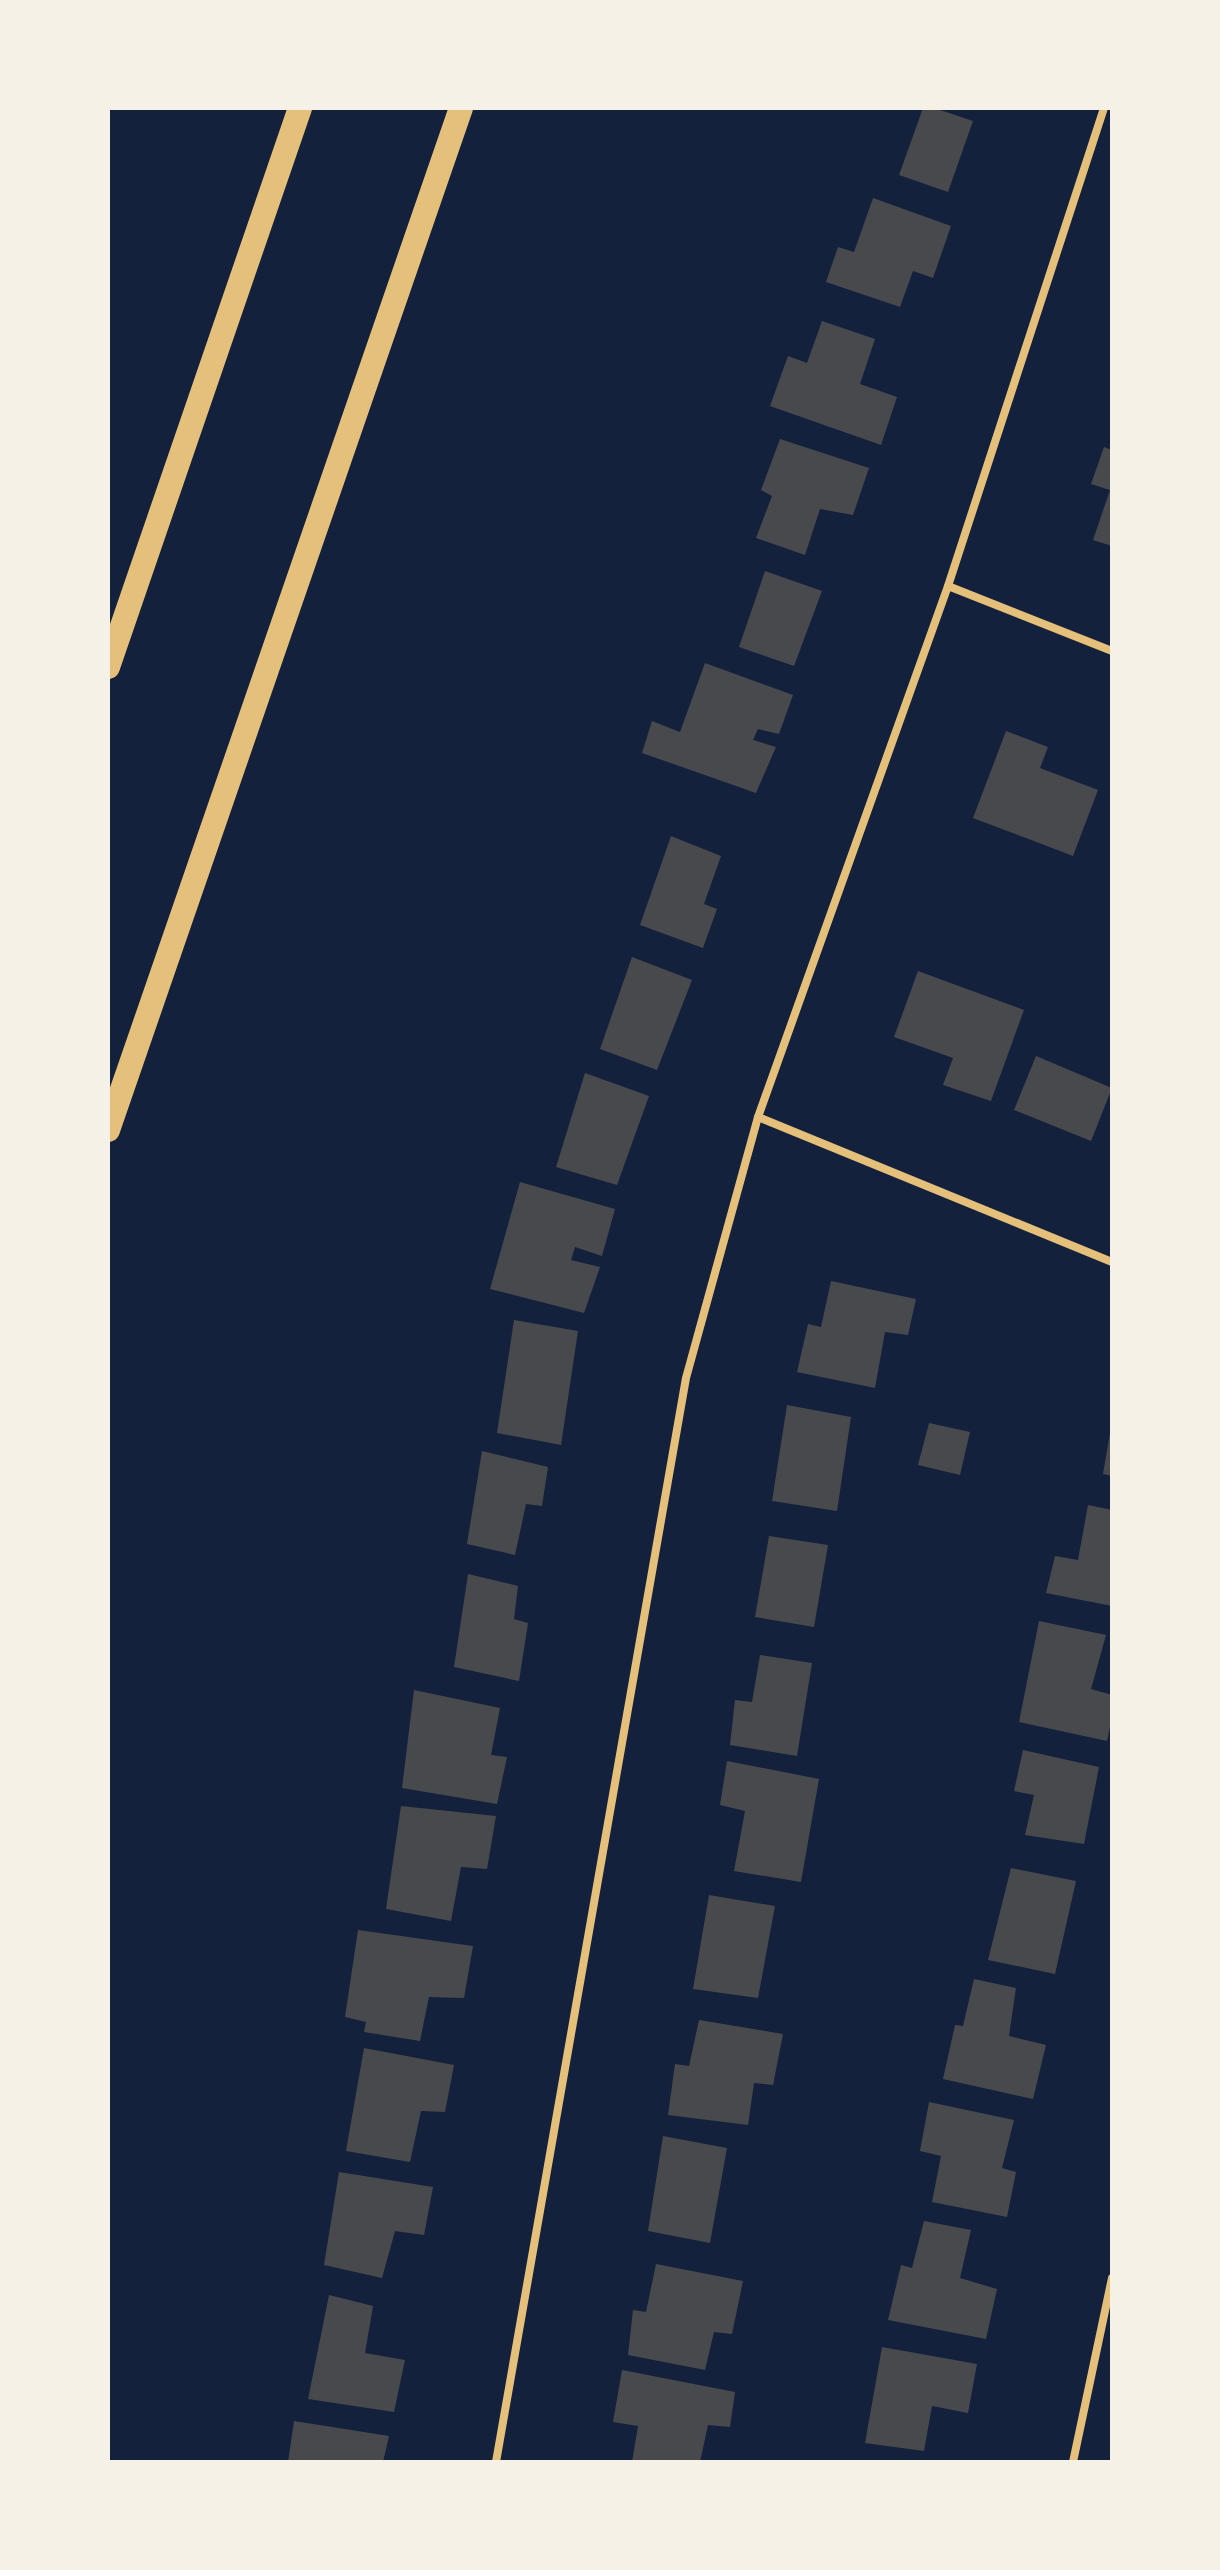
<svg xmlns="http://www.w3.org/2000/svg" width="1220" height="2570" font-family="Raleway,sans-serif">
	<rect width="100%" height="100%" fill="#14213d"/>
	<g fill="#48494c">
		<path d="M923,108H934L973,121L948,192L899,175Z"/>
		<path d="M873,198L951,226L933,278L913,271L900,307L826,282L838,247L854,252Z"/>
		<path d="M822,321L875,339L860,384L897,397L881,445L770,406L788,356L807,363Z"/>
		<path d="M780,439L869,468L853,515L820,509L805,555L756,538L772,496L761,490Z"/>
		<path d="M1104,447L1112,450V546L1093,540L1110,490L1091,484Z"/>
		<path d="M765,571L822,591L794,666L739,647Z"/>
		<path d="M705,663L793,695L779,734L758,729L753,740L776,747L756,793L642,753L652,721L680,732Z"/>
		<path d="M1006,731L1048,747L1040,768L1098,790L1073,856L973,818Z"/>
		<path d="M671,836L721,856L704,904L717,909L703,948L640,925Z"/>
		<path d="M632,957L692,980L657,1070L600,1049Z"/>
		<path d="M918,971L1024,1010L991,1101L943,1085L953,1058L894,1037Z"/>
		<path d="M1036,1056L1112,1088L1091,1141L1014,1110Z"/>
		<path d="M585,1073L649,1096L617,1185L556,1167Z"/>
		<path d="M520,1182L615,1209L602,1256L575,1247L571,1260L600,1267L584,1313L490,1289Z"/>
		<path d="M831,1281L916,1299L908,1335L885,1332L875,1388L797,1372L808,1324L821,1327Z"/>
		<path d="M514,1320L578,1331L561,1445L497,1433Z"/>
		<path d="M787,1405L851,1417L837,1511L772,1501Z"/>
		<path d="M929,1423L970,1432L960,1475L918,1465Z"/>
		<path d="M1110,1433H1112V1476L1103,1474Z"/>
		<path d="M482,1451L548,1467L542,1506L526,1504L515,1555L467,1544Z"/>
		<path d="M1088,1505L1112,1510V1606L1046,1593L1055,1556L1078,1560Z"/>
		<path d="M769,1536L828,1545L814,1627L755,1617Z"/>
		<path d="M468,1574L518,1586L514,1619L528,1623L519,1681L454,1667Z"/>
		<path d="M1039,1621L1106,1635L1091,1689L1112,1695V1717L1107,1741L1019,1722Z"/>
		<path d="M760,1655L812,1663L797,1756L730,1745L735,1700L752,1702Z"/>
		<path d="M414,1690L500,1708L491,1755L507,1757L497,1804L402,1788Z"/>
		<path d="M1023,1750L1099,1767L1084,1844L1025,1835L1034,1795L1014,1791Z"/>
		<path d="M727,1761L819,1779L801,1882L734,1871L745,1811L720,1805Z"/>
		<path d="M401,1806L496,1816L487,1869L461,1867L451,1921L386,1909Z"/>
		<path d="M1011,1868L1076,1881L1055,1974L988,1960Z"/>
		<path d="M709,1895L775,1906L758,1998L693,1989Z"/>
		<path d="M358,1930L473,1946L464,1998L429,1997L420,2041L364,2032L366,2022L345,2017Z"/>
		<path d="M974,1979L1016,1988L1009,2036L1046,2045L1033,2099L943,2079L955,2025L963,2026Z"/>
		<path d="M699,2020L783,2034L773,2085L754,2083L748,2125L668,2115L675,2064L689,2066Z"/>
		<path d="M364,2048L454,2065L445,2112L421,2111L410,2162L346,2151Z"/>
		<path d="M929,2102L1014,2120L1002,2168L1016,2172L1007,2217L932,2202L941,2156L920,2151Z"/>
		<path d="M663,2136L727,2148L710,2243L648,2231Z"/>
		<path d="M339,2172L433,2187L424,2235L395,2231L382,2278L324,2265Z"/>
		<path d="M924,2221L971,2230L960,2278L997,2289L986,2339L888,2320L901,2265L912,2268Z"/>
		<path d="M656,2264L743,2281L732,2334L714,2332L705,2370L628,2355L633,2310L646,2312Z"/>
		<path d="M329,2295L373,2306L365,2353L405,2360L394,2412L308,2399Z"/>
		<path d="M882,2347L977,2364L968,2413L932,2406L924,2451L865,2443Z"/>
		<path d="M622,2370L735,2392L730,2427L708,2425L700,2462H632L638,2426L613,2422Z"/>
		<path d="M294,2421L389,2436L383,2462H288Z"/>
	</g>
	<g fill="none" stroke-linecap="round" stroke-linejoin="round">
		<g stroke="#e5c07b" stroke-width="8">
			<path d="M948,586L1112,651"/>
			<path d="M758,1117L1112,1262"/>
			<path d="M496,2462L686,1378L758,1117L948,586L1104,108"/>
			<path d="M1073,2462L1112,2278"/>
		</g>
		<g stroke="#e5c07b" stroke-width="24">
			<path d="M108,667L300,108"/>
			<path d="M108,1130L461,108"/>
		</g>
	</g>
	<rect width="1220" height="2570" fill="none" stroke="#f6f1e7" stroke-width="220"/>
</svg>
